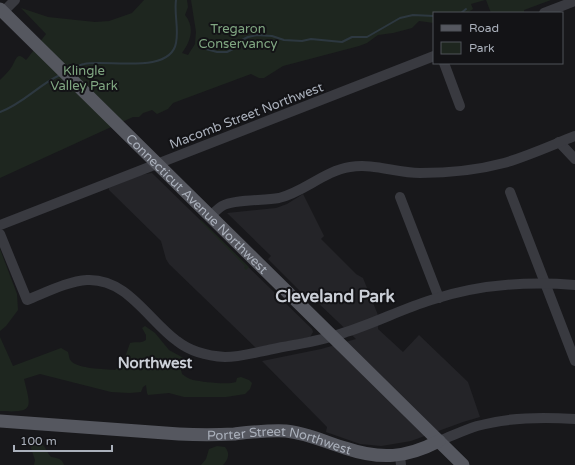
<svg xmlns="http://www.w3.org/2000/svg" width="575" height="465" font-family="'Varela Round',sans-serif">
	<rect width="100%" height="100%" fill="#18181b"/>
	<g fill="#242428">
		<path d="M152,173L312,329L313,332L310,337L256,348L169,264L166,259L161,241L109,190V188L140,175Z"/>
		<path d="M303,194L324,236L321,239L356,274L363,278L378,315V329L403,352L419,335L468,382L480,417L463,422L411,441L381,446L360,444L326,432L327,427L262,361L321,349L356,339L315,300L312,303L268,259L271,256L227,213L276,208L287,204Z"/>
	</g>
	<g fill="#1e261f">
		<path d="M144,0H187L188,7L185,15C195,27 191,41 182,53L188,55L195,44L196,32L191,0H485L471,4L473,9L467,13H434V23L419,21L412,28L393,33L378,35L367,43L359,46L283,66L264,78H259L251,74L173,103L168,109L157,114L152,110L143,113L139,117H133L0,178V80C4,76 8,72 11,68C16,61 16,50 26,60L27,59L46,34L21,8L48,17L95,22L109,21L132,13Z"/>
		<path d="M486,0H551L524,10V13H491Z"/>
		<path d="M201,220L249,267L246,270L244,268L245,266L200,221Z"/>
		<path d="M0,249L17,294L18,310L6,326L0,331Z"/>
		<path d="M145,326L155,333L169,350L189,361V363H183L181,370L182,374C185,376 189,379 193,380C203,382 228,385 236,382L237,378L241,377L249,380L252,383L250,389L245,394L226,397H184L169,393L148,395L147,393L146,385L143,387L141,392L129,393L111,392L40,374L24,379C31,408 35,413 0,411V337L13,366L61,348L68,352C69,355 69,359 71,361C79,369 104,369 115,370C123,365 127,352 130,343C135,341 140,344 146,340V335L142,328Z"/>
		<path d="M32,437C43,439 45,450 51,457C57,458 62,458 64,465H34L35,460L28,439Z"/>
		<path d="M217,446L225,447C230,453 229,459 223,465H201L206,459L209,449Z"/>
	</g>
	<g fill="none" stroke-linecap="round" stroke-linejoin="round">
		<g stroke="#2d3840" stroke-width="2">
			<path d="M461,13L466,9"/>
			<path d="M206,49L217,52H227L237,47L242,40L248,37L257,35L272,36L284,40L302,41L311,39L342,42L352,37H367L400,18L413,15L434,16"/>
			<path d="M70,70C74,68 79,65 84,64C106,59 170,75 176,43C179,29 174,14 176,0"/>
			<path d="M0,112C23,104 38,85 60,75"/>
		</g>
		<g stroke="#393a40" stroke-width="10">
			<path d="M3,12L15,0"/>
			<path d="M544,13L575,1"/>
			<path d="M444,63L460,106"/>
			<path d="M559,142L575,159"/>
			<path d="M510,192L575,361"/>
			<path d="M400,197L439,298"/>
			<path d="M210,216C214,213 217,209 222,206C234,199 263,201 279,198C304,192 324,171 350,167C374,163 396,173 420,173C447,173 478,170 504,163C528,156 552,145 575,136"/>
			<path d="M0,225L434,56"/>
			<path d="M0,234L27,300C45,293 68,281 87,280C127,278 148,320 177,341C191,352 207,356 225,357C241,357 257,352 273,349C297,344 323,341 346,332C375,323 402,309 431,300C477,285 527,281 575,285"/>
			<path d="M439,441C452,436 464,430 477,426C509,417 542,417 575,419"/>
			<path d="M400,456L401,465"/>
		</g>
		<g stroke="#55575f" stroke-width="13">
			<path id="s1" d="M0,9L463,465"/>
			<path id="s2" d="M0,421L179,434C198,435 216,435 234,434C252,432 269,430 286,431C307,433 325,442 345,448C381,460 406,458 439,441"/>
		</g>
	</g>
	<g text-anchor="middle" stroke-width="4" stroke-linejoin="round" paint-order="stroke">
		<g font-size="13" fill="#80a782" stroke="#131316">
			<text x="238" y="33">Tregaron<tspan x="238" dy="15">Conservancy</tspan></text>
			<text x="84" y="75">Klingle<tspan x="84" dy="15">Valley Park</tspan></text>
		</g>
		<g font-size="13" fill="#aab0bb" stroke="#131316">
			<text transform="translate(246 115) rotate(-21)" y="5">Macomb Street Northwest</text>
			<text dy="5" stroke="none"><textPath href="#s1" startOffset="277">Connecticut Avenue Northwest</textPath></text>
			<text dy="5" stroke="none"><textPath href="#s2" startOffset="281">Porter Street Northwest</textPath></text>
		</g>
		<g font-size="15" font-weight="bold" fill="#cbcfd7" stroke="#131316">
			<text x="155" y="368">Northwest</text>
		</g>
		<g font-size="17" font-weight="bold" fill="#cbcfd7" stroke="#131316">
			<text x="335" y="302">Cleveland Park</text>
		</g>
	</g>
	<rect x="433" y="12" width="130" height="52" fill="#131316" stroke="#4f5258"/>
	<rect x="441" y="25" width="20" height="6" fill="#55575f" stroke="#4f5258"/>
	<text x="469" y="32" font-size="12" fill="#aab0bb">Road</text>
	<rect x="441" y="42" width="20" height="12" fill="#1e261f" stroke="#4f5258"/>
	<text x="469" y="52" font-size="12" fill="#aab0bb">Park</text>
	<path d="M14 445v6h98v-6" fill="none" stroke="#aab0bb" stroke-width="2"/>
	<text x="20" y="445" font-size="12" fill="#aab0bb" stroke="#131316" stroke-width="3" paint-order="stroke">100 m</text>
</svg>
